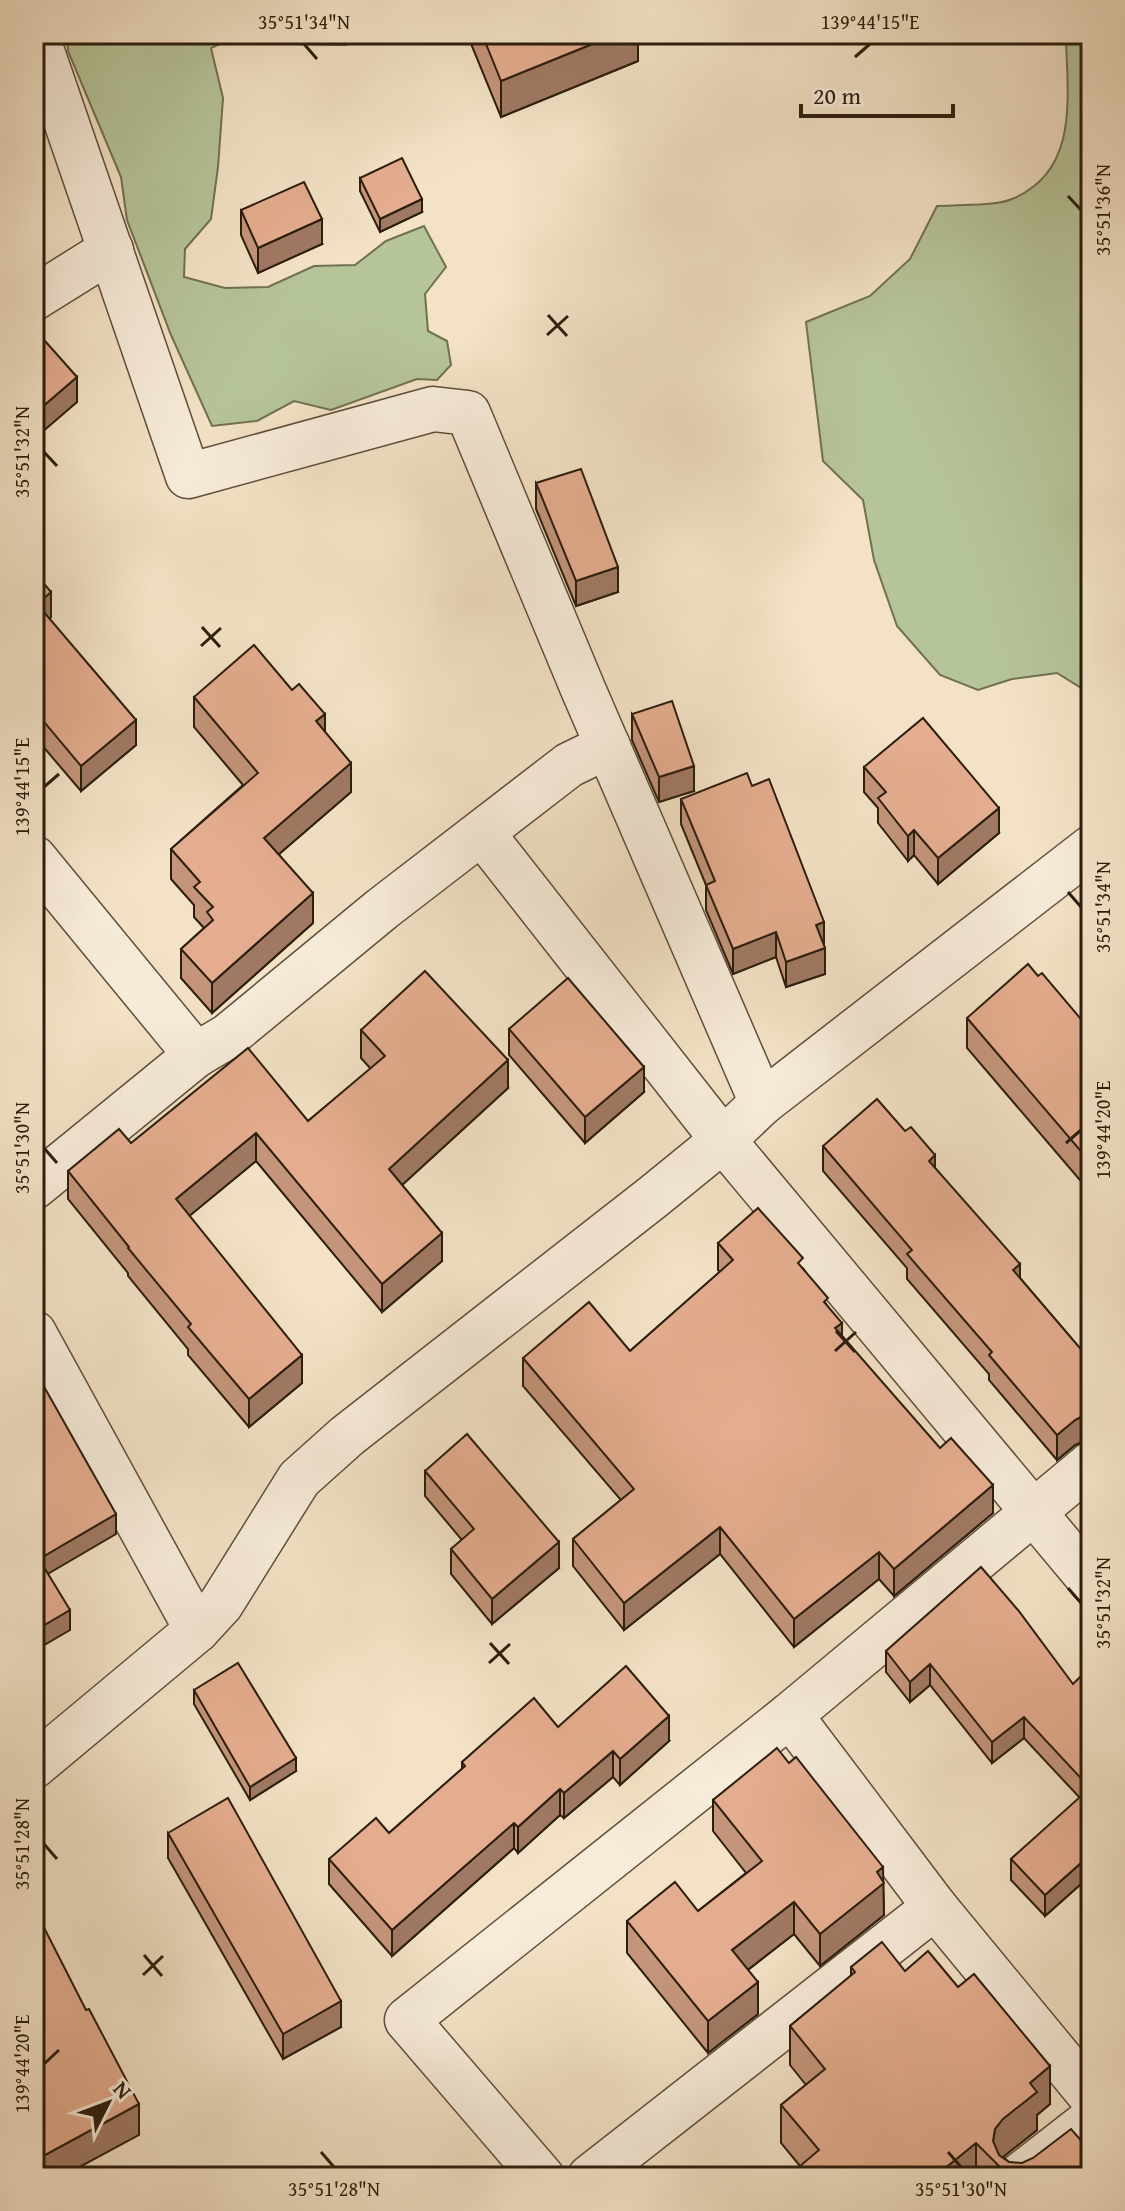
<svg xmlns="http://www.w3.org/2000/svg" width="1125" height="2211" font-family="'Gentium Book Plus',serif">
	<rect width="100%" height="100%" fill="#f3e2c6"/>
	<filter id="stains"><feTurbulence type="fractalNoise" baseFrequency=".0025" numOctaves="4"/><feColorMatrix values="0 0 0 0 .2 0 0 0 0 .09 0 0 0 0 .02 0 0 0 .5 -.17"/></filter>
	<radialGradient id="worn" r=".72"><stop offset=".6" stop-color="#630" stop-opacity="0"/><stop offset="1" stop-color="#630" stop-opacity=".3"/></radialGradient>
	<g fill="#b6c499" stroke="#717053" stroke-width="2">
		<path d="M67,34H242L211,48L223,98L218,167L211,219L185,249L184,277L225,288L268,287L314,266L355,265L386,241L424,226L446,267L425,294L428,331L447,341L451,365L437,380L417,379L331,410L294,401L257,421L212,426L171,335L127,220L121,177L68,51Z"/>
		<path d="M248,34H357L346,45L288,44Z"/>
		<path d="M1062,34H1091V685L1083,689L1057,673L1012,679L978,690L940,675L897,626L874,560L863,500L823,461L806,322L870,296L910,259L937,206C956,205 997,206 1012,199C1078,172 1068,100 1066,41Z"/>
	</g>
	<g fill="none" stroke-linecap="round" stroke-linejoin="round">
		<g stroke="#5e4e3b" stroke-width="47">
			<g id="minor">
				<path d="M36,34L188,476L433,409L468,413L583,689L762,1103"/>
				<path d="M34,298L111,250"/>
				<path d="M482,833L723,1140L1091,1581"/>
				<path d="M34,858L196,1055"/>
				<path d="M34,1187L196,1055L228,1036L382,909L569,765L608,746"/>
				<path d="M34,1333L197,1630"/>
				<path d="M790,1715L935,1907L1091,2096"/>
				<path d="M34,1766L197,1630L221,1604L299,1479L347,1436L653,1197L723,1140L762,1103L1091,848"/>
				<path d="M542,2177L407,2020L790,1715L1091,1464"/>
				<path d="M590,2177L935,1907"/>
				<path d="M1018,2177L1091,2120"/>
			</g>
		</g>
		<use href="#minor" stroke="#f7ecda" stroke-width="44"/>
	</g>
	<g fill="#c4957b" stroke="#2c1d0d" stroke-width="2">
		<path d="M467,34H638V61L501,117Z"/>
		<path d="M360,178L422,212L380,232L360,191Z"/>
		<path d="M241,210L322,244L258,273L241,235Z"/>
		<path d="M536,483L618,592L576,606L536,509Z"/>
		<path d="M34,572L51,617L49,619L136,745L81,791L34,736Z"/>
		<path d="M194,697L325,732L351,792L279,854L313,923L212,1013L181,978V949L204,928L194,917V905L171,879V849L243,785L194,727Z"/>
		<path d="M632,714L694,791L659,802L632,740Z"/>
		<path d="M864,767L999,833L938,884L914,855L908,861L878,823V808L864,792Z"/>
		<path d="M752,786L824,945L825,974L786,987L776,957L733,974L706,910V885L681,824V799Z"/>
		<path d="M1038,976L1091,1031V1193L967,1048V1018Z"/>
		<path d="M509,1029L644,1092L585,1143L509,1055Z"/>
		<path d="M361,1030L508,1088L402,1185L442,1261L382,1312L256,1161L189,1216L302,1383L249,1427L188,1355V1349L128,1276V1273L68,1199V1171L131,1143L308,1121L371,1069L361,1058Z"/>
		<path d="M905,1131L935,1168L1020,1278L1091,1361V1440H1086L1075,1445L1057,1460L989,1380V1374L907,1279V1268L823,1171V1146Z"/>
		<path d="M718,1243L803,1268L828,1307L842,1336L993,1513L894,1596L879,1579L794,1647L720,1554L624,1630L573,1566V1539L621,1500L523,1386V1358L630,1351L720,1272L718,1270Z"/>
		<path d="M425,1471L559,1568L492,1624L451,1574V1549L462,1540L425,1496Z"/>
		<path d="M1091,1471V1499L1090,1498V1473Z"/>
		<path d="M886,1651L1073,1684H1086L1091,1680V1875L1045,1916L1011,1880V1859L1080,1798L1024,1738L992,1763L930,1685L910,1702L886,1672Z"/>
		<path d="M194,1690L296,1771L250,1800L194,1704Z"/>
		<path d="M558,1727L669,1741L620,1785L613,1777L564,1818L560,1815L518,1853L514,1848L392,1956L329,1884V1859L389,1833L462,1769V1762Z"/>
		<path d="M713,1800L883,1881L884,1915L820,1966L794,1934L748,1970L758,2014L708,2053L627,1953V1921L698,1911L746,1873L713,1831Z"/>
		<path d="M168,1833L341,2027L283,2059L168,1858Z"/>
		<path d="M851,1967L905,1971L1050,2104L1037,2115V2130L1003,2157L1009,2162L1091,2177H792V2173L800,2166L781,2143V2105L806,2085L790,2065V2026L851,1976Z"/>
	</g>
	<g fill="#a07964" stroke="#2c1d0d" stroke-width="2">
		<path d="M617,34H638V61L501,117V81Z"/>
		<path d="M422,199V212L380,232V219Z"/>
		<path d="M322,219V244L258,273V248Z"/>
		<path d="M77,377V402L34,439V414Z"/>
		<path d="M618,567V592L576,606V581Z"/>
		<path d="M51,592V617L37,630V604Z"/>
		<path d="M325,714V743L316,721Z"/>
		<path d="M136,720V745L81,791V766Z"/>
		<path d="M351,763V792L264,867V838Z"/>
		<path d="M694,766V791L659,802V777Z"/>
		<path d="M999,808V833L938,884V858Z"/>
		<path d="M914,830V855L908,861V836Z"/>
		<path d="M313,893V923L212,1013V983Z"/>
		<path d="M824,922V947L816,925Z"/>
		<path d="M776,932V957L733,974V949Z"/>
		<path d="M825,948V974L786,987V962Z"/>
		<path d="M508,1060V1088L389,1197V1169Z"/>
		<path d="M644,1067V1092L585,1143V1117Z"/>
		<path d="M256,1133V1161L176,1227V1199Z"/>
		<path d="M935,1155V1180L929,1161Z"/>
		<path d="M442,1233V1261L382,1312V1284Z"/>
		<path d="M1020,1264V1289L1013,1270Z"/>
		<path d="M842,1323V1350L835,1328Z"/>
		<path d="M302,1355V1383L249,1427V1399Z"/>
		<path d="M1086,1414V1440L1075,1445L1057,1460V1435L1075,1420Z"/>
		<path d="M993,1485V1513L894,1596V1569Z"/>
		<path d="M116,1514V1534L39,1579V1559Z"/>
		<path d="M720,1527V1554L624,1630V1603Z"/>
		<path d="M559,1542V1568L492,1624V1599Z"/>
		<path d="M879,1552V1579L794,1647V1619Z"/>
		<path d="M70,1610V1630L34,1651V1631Z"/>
		<path d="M930,1664V1685L910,1702V1682Z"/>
		<path d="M669,1716V1741L620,1785V1759Z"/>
		<path d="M1024,1717V1738L992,1763V1742Z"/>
		<path d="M613,1751V1777L564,1818V1793Z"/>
		<path d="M296,1758V1771L250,1800V1787Z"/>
		<path d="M560,1789V1815L518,1853V1827Z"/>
		<path d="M514,1823V1848L392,1956V1930Z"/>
		<path d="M1091,1854V1875L1045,1916V1895Z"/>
		<path d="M883,1867L884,1915L820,1966V1934L877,1872Z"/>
		<path d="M794,1902V1934L732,1982V1950Z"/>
		<path d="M758,1982V2014L708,2053V2021Z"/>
		<path d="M341,2001V2027L283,2059V2034Z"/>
		<path d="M1050,2066V2104L1037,2115V2130L1003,2157L997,2164L993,2141L995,2129L1030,2083Z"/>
		<path d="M139,2104V2135L61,2177H34V2161Z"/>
		<path d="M976,2143V2177H934Z"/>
	</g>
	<g fill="#e4ad8f" stroke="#2c1d0d" stroke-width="2">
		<path d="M482,34H617L501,81Z"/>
		<path d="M402,158L422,199L380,219L360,178Z"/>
		<path d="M304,182L322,219L258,248L241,210Z"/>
		<path d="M37,332L77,377L34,414V335Z"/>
		<path d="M581,469L618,567L576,581L536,483Z"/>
		<path d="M34,572L51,592L37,604L136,720L81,766L34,710Z"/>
		<path d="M254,645L292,690L299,684L325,714L316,721L351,763L264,838L313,893L212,983L181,949L213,920L207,912L213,907L194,887L200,882L171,849L258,773L194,697Z"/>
		<path d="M672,701L694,766L659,777L632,714Z"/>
		<path d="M923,718L999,808L938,858L914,830L908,836L878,798L886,792L864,767Z"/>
		<path d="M747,773L752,786L769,779L824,922L816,925L825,948L786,962L776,932L733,949L706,885L715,881L681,799Z"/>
		<path d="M1028,964L1038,976L1042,973L1091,1031V1163L967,1018Z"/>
		<path d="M425,971L508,1060L389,1169L442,1233L382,1284L256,1133L176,1199L302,1355L249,1399L188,1327L191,1324L128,1248L129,1247L68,1171L119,1129L131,1143L248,1048L308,1121L385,1056L361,1030Z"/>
		<path d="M568,978L644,1067L585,1117L509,1029Z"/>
		<path d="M877,1099L905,1131L911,1127L935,1155L929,1161L1020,1264L1013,1270L1091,1361V1415L1086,1414L1075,1420L1057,1435L989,1355L992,1352L907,1254L912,1250L823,1146Z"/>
		<path d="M758,1208L803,1258L798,1263L828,1298L824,1302L842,1323L835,1328L940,1448L951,1438L993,1485L894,1569L879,1552L794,1619L720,1527L624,1603L573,1539L634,1489L523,1358L589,1302L630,1351L733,1260L718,1243Z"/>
		<path d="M34,1369L116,1514L39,1559L70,1610L34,1631Z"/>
		<path d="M467,1434L559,1542L492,1599L451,1549L474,1529L425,1471Z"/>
		<path d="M981,1567L1018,1610L1073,1684L1080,1677L1086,1684L1091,1680V1854L1045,1895L1011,1859L1090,1788L1024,1717L992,1742L930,1664L910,1682L886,1651Z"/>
		<path d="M238,1663L296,1758L250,1787L194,1690Z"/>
		<path d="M626,1666L669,1716L620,1759L613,1751L564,1793L560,1789L518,1827L514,1823L392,1930L329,1859L376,1818L389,1833L465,1766L462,1762L534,1698L558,1727Z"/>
		<path d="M777,1748L789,1763L796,1757L883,1867L877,1872L884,1883L820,1934L794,1902L732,1950L758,1982L708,2021L627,1921L675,1882L698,1911L762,1861L713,1800Z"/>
		<path d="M228,1798L341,2001L283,2034L168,1833Z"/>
		<path d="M34,1908L86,2010L89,2009L139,2104L34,2161Z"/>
		<path d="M882,1942L905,1971L928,1951L958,1987L974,1974L1050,2066L1030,2083L1037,2092L1003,2119L995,2129L993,2141L999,2155L1009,2162L1022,2163L1033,2158L1071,2129L1085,2145L1091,2139V2177H1010L976,2143L934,2177H795L792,2173L819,2150L781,2105L825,2069L790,2026L855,1972L851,1967Z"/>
	</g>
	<path fill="none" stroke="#2c1d0d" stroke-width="3" d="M304,44L317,59M855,57L870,44M1068,196L1081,210M548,315L567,336M547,335L568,316M44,452L57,466M202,627L220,647M201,646L221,628M44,787L59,774M1068,892L1081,907M1066,1143L1081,1130M44,1148L57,1163M836,1331L855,1352M835,1351L856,1332M1068,1588L1081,1603M490,1643L509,1664M489,1663L510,1644M44,1844L57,1859M144,1955L162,1976M143,1975L163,1956M44,2064L59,2050M321,2152L334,2167M948,2152L961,2167"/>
	<rect width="1125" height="2211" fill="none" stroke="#f3e2c6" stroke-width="88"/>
	<g transform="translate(108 2103) rotate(48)" stroke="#f7ecda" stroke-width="6" paint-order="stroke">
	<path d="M0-6L14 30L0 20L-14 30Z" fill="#2c1d0d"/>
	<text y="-12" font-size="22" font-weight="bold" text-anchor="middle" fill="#2c1d0d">N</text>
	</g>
	<path d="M801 104v12h152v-12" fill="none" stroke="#2c1d0d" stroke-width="4"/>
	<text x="813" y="104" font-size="24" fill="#2c1d0d" stroke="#f7ecda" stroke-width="6" paint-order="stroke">20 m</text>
	<rect x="44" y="44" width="1037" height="2123" fill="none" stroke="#2c1d0d" stroke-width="3"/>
	<g font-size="20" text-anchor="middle" fill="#2c1d0d">
		<text x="304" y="29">35°51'34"N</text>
		<text x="870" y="29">139°44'15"E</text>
		<text transform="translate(1103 210) rotate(-90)" y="7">35°51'36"N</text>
		<text transform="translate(22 452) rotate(-90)" y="7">35°51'32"N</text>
		<text transform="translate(22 787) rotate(-90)" y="7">139°44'15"E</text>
		<text transform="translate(1103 907) rotate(-90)" y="7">35°51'34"N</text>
		<text transform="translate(1103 1130) rotate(-90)" y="7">139°44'20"E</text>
		<text transform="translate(22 1148) rotate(-90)" y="7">35°51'30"N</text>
		<text transform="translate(1103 1603) rotate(-90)" y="7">35°51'32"N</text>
		<text transform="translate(22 1844) rotate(-90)" y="7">35°51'28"N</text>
		<text transform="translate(22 2064) rotate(-90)" y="7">139°44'20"E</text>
		<text x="334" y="2196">35°51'28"N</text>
		<text x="961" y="2196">35°51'30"N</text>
	</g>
	<rect width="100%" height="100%" filter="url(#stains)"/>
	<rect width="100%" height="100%" fill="url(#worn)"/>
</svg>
